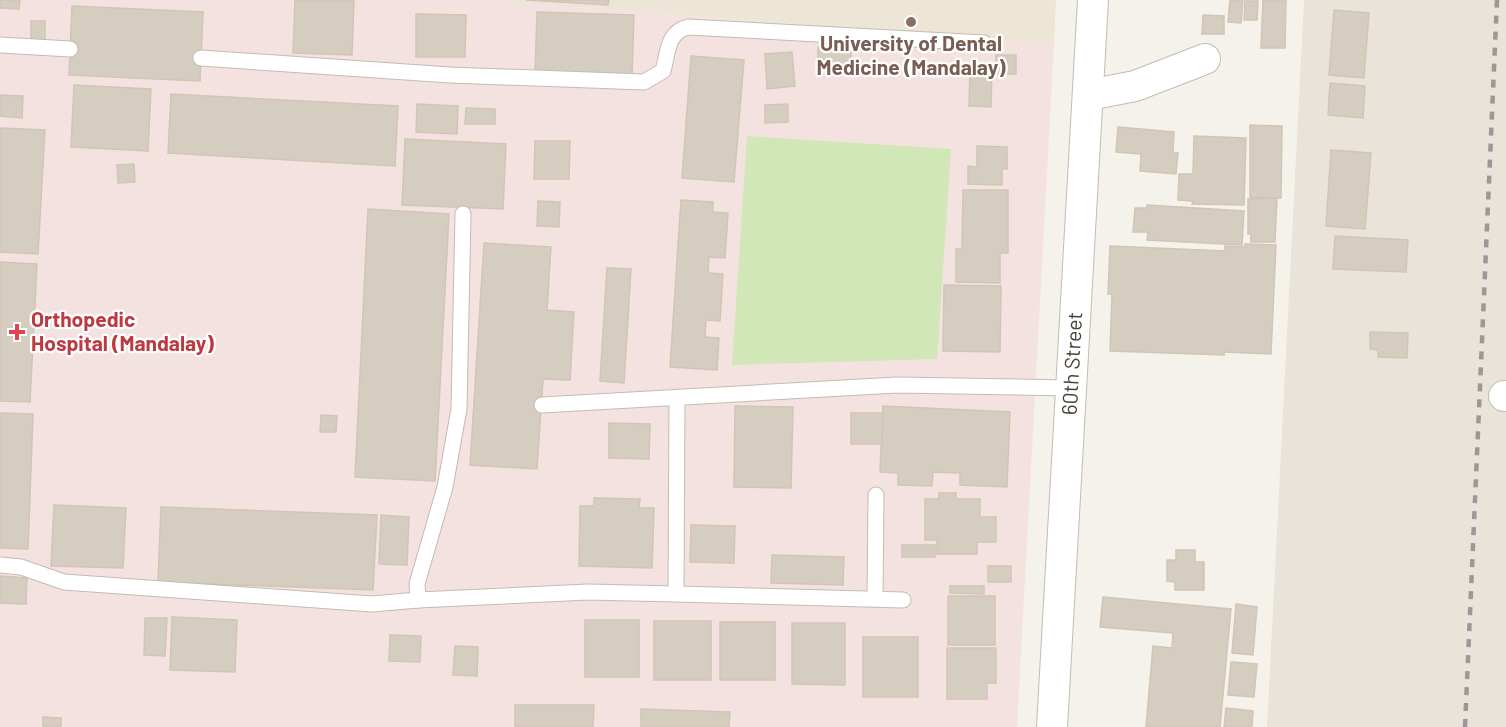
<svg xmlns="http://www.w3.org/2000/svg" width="1506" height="727" font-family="Barlow,sans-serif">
	<rect width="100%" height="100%" fill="#f5f2eb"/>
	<path fill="#e9e3da" d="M1304,0H1506V727H1267Z"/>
	<path fill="#ede6d6" d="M481,0H1056L1054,44Z"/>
	<path fill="#f4e2e0" d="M0,0H481L1054,44L1017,727H0Z"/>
	<path fill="#d2e7b7" d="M747,136L951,149L937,359L732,365Z"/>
	<g fill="#d6cdc1" stroke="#d1c5b5" stroke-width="1.5">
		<path d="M0,0H20L19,9L0,8Z"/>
		<path d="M295,0H354L352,55L293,53Z"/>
		<path d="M526,0H609L608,5Z"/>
		<path d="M1230,0H1243L1241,23L1228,22Z"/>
		<path d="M1263,0H1286L1285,48H1261Z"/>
		<path d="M1245,1H1258L1257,20H1244Z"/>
		<path d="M72,6L203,12L200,81L69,75Z"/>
		<path d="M1334,10L1369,13L1364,78L1329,75Z"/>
		<path d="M537,12L634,15L632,77L535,74Z"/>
		<path d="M416,14L466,15L465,57H416Z"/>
		<path d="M1203,15L1224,16V34H1202Z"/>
		<rect x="31" y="21" width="14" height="19"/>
		<rect x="818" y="47" width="33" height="20"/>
		<path d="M792,52L795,86L767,89L765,54Z"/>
		<rect x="996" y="55" width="20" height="19"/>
		<path d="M691,56L744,60L734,182L682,178Z"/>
		<path d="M970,68H992L991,107L969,106Z"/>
		<path d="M1330,83L1365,86L1363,118L1328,115Z"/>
		<path d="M74,85L151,89L148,151L71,147Z"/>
		<path d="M171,94L398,106L395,166L168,153Z"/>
		<path d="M0,95L23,96L22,118L0,116Z"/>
		<path d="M417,104L458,106L457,134L416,132Z"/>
		<path d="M788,104V122L765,123V105Z"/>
		<path d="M466,108L495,109V124H465Z"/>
		<path d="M1250,125L1282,126L1281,198H1250Z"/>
		<path d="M1118,127L1174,132L1173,153H1178L1176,174L1140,171L1141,154L1116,152Z"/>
		<path d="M0,128L45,130L38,254L0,252Z"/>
		<path d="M1194,136L1246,138L1244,205L1192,204L1193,201L1178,200L1179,174H1193Z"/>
		<path d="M405,139L506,144L503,209L402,205Z"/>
		<path d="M535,141H570L569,179H534Z"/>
		<path d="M977,146L1007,147V169H1002V185L968,184V166L977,167Z"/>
		<path d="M1331,150L1371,153L1365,229L1326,226Z"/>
		<path d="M134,164L135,182L118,183L117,165Z"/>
		<path d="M963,190H1008V253H1000V283L956,282V249H962Z"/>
		<path d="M1277,198L1275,242H1251V234H1248V199Z"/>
		<path d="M681,200L713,202V212L728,213L725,258L709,257L708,273L723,274L720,321L706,320L705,337L719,338L717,370L670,367Z"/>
		<path d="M538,201L560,202L559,227L537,226Z"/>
		<path d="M1147,205L1244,211L1242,245L1147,240L1148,232H1133L1135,208H1147Z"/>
		<path d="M368,209L449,214L435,481L355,477Z"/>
		<path d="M1335,236L1408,240L1406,272L1333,269Z"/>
		<path d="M484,243L551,247L547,310L574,312L570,380L543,379L537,469L470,465Z"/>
		<path d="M1245,244L1276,245L1271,354L1224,352V355L1110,351L1112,294H1108L1110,246L1225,251V246L1245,247Z"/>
		<path d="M0,262L37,264L30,402L0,401Z"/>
		<path d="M607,268L631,269L624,383L600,381Z"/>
		<path d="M944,285L1001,286L1000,352L943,351Z"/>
		<path d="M1370,332L1408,333L1407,358L1378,357V350L1370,349Z"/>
		<path d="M735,406L793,407L791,488L734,487Z"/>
		<path d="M883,406L1010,412L1007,487L960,485V473L933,472L932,486L898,485V473L880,472Z"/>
		<path d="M0,413L33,414L28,549L0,548Z"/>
		<path d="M851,413H883L882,444H851Z"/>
		<path d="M321,415L337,416L336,432H320Z"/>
		<path d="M609,423L650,424L649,459L609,458Z"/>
		<path d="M939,493H956V499H980V517H996V542H977V554H937V540H925V499H939Z"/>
		<path d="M594,498L640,499L639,508H654L652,568L579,566L580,506H594Z"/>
		<path d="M54,505L126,508L123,568L51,566Z"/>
		<path d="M161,507L377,515L373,590L158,582Z"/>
		<path d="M381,515L409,517L407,565L379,564Z"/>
		<path d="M691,525L735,526L734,563L690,562Z"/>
		<rect x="902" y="545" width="33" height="12"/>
		<path d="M1176,550H1195V562H1204V590H1175V582L1167,581V560H1176Z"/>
		<path d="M772,555L844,557L843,585L771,583Z"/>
		<rect x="988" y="566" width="23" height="16"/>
		<path d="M0,576L27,578L26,604L0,603Z"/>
		<path d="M950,586H984V594L950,593Z"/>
		<rect x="948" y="596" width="47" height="49"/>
		<path d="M1103,597L1231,609L1220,727H1146L1153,646L1172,648L1173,633L1100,627Z"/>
		<path d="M1236,604L1257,607L1253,655L1232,653Z"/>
		<path d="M172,617L237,620L235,672L170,670Z"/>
		<path d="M145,618H167L165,656L144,655Z"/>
		<rect x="585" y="620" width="54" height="57"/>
		<rect x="654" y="621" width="57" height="59"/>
		<rect x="720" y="622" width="55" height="58"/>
		<path d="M792,623H845V685L792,684Z"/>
		<path d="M390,635L421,636L420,662L389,661Z"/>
		<rect x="863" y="637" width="55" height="60"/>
		<path d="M455,646L478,647L477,676L453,675Z"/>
		<path d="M947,648H996V683H987V699H947Z"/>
		<path d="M1231,662L1257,664L1254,697L1228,695Z"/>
		<path d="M515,705H594L593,727H515Z"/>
		<path d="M1226,708L1253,711L1252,727H1224Z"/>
		<path d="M641,709L730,712L729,727H641Z"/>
		<path d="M43,717L61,718V727H43Z"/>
	</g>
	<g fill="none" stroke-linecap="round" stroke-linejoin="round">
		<g stroke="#c3bcb1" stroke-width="17">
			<g id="lane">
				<path d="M0,45L70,49"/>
				<path d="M201,58L450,75L644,82L663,71C668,53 667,32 688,27L984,43"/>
				<path d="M677,399L676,594L903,600"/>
				<path d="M542,405L897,385L1070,388"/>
				<path d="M0,565L21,567L64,582L372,604L418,600L417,584L445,487L459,409L463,214"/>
				<path d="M875,599L876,495"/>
				<path d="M418,600L588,592L676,594"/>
			</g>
		</g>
		<g stroke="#c3bcb1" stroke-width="32">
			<g id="street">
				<path d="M1089,95L1135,86L1205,59"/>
				<path d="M1504,396H1506"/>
				<path id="s1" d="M1052,727L1093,0"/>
			</g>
		</g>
		<use href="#lane" stroke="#fff" stroke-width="15"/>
		<use href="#street" stroke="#fff" stroke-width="30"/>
		<path stroke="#999" stroke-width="4.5" stroke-dasharray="8 8" stroke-linecap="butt" d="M1465,727L1497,0"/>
	</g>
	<circle fill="#8d6e63" stroke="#fff" stroke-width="2" cx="911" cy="22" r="6"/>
	<path fill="#e0444e" stroke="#fff" stroke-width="2" d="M14 323h6v6h6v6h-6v6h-6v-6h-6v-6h6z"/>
	<g text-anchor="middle" stroke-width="4.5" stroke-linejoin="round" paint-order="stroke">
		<g font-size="21" font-weight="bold" fill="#785e54" stroke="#fff">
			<text x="911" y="51">University of Dental<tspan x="911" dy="24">Medicine (Mandalay)</tspan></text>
		</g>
		<g font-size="21" font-weight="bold" fill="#be3a42" stroke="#fff" text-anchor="start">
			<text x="31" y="327">Orthopedic<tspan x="31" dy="24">Hospital (Mandalay)</tspan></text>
		</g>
		<g font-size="21" fill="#494239" stroke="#fff">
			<text dy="7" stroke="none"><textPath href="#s1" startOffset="364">60th Street</textPath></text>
		</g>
	</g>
</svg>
